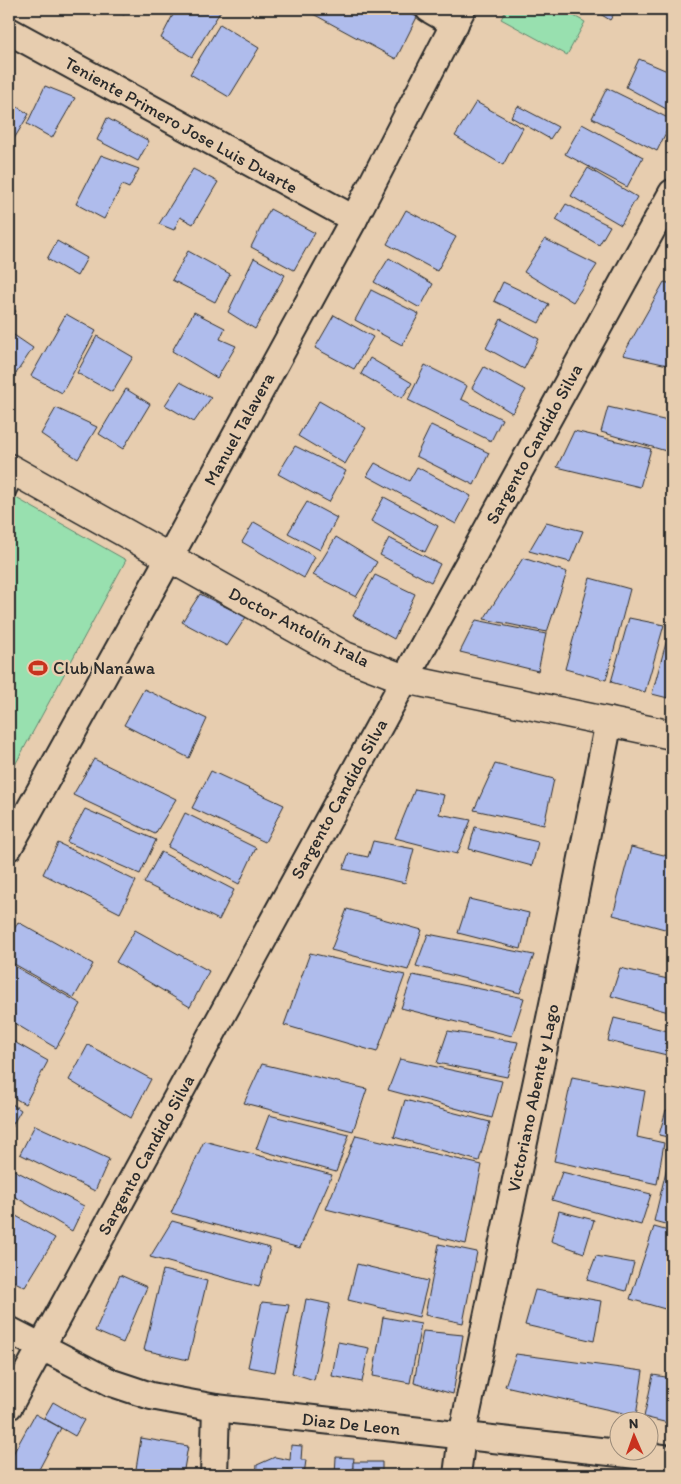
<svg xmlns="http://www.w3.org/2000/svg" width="681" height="1484" font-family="Itim,sans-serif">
	<rect width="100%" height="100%" fill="#e7cdaf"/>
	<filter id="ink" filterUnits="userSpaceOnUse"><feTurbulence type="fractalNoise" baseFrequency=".02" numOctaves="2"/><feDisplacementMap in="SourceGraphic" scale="10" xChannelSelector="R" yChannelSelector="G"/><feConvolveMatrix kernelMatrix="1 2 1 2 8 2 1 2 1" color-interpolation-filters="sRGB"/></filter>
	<g filter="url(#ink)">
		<g fill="#98e0af" stroke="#62866d">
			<path d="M507,9H561L585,22L567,55L501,19Z"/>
			<path d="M9,494L126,560L9,776Z"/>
		</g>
		<g fill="#afbcec" stroke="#2b2b2b">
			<path d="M113,9H127L124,15Z"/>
			<path d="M176,9H222L192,57L161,38Z"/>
			<path d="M304,9H401L417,17L396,59Z"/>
			<path d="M592,9H617L610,20Z"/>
			<path d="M220,24L259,48L229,97L190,74Z"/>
			<path d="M639,59L672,73V107L670,111L626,87Z"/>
			<path d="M45,86L75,98L52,138L27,124Z"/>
			<path d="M607,88L672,120L657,151L592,118Z"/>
			<path d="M9,102L29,114L9,147Z"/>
			<path d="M476,102L523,128L503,165L455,136Z"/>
			<path d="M518,106L558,127L550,139L511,117Z"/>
			<path d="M107,118L149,141L138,161L97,140Z"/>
			<path d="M582,124L643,157L627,187L565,154Z"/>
			<path d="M101,155L139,169L129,188L122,185L104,219L76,204Z"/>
			<path d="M588,168L637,197L621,225L571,196Z"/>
			<path d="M193,169L218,182L193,224L180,217L174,230L159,224Z"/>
			<path d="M566,204L610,226L599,245L556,220Z"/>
			<path d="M270,209L315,233L294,270L251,247Z"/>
			<path d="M406,210L456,237L437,271L387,244Z"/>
			<path d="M545,239L597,265L573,302L524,272Z"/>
			<path d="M57,241L87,258L77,276L47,259Z"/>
			<path d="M188,251L230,274L215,302L172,280Z"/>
			<path d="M254,258L285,275L255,329L228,312Z"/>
			<path d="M389,258L433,284L420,308L374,282Z"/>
			<path d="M503,282L549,304L539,323L494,301Z"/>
			<path d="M664,282L672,284V366L623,355Z"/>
			<path d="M371,290L419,314L402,345L355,320Z"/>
			<path d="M9,306L16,311L9,322Z"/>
			<path d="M194,312L225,328L220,339L236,346L217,378L172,351Z"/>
			<path d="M66,314L96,331L62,393L31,376Z"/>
			<path d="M334,315L373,337L354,369L315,348Z"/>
			<path d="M501,319L539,339L524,369L486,348Z"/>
			<path d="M11,333L33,348L9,384V337Z"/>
			<path d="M97,336L133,357L112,392L77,373Z"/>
			<path d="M370,358L412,383L402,398L361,374Z"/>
			<path d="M425,365L467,386L461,399L502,419L491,441L408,400Z"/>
			<path d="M484,367L526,390L512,413L472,388Z"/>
			<path d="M180,382L211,398L194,422L165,405Z"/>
			<path d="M126,389L150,404L123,449L99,434Z"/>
			<path d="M319,401L366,428L345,464L298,436Z"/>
			<path d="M608,407L672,422V431L666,451L601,432Z"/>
			<path d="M56,408L97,427L78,459L41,434Z"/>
			<path d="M431,425L489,453L474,485L416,456Z"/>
			<path d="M574,431L651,449L640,487L557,467Z"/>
			<path d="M295,446L346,471L329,502L278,474Z"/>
			<path d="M375,463L409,481L417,467L471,496L456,524L367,476Z"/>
			<path d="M384,497L438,526L425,552L371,521Z"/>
			<path d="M307,502L337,518L320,550L288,533Z"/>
			<path d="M254,522L315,557L304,578L242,542Z"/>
			<path d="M546,522L583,531L570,562L529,551Z"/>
			<path d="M336,537L377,562L356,597L313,575Z"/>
			<path d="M389,538L440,564L431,582L380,555Z"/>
			<path d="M523,558L567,572L547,632L484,619Z"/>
			<path d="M375,575L415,594L394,639L353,616Z"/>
			<path d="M590,578L630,589L606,680L565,669Z"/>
			<path d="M200,594L246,617L227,646L182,622Z"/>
			<path d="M629,618L664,625L645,692L611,682Z"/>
			<path d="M476,620L546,634L538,671L460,652Z"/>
			<path d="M672,621V699L652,694Z"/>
			<path d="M144,689L207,719L189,758L124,725Z"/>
			<path d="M94,759L176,799L155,834L73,795Z"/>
			<path d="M495,764L554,779L544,825L474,810Z"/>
			<path d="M211,771L284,805L265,842L192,808Z"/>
			<path d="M415,789L444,795L439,814L471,820L457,854L395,838Z"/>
			<path d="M85,809L156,840L140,874L67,842Z"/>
			<path d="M185,813L256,848L239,884L168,847Z"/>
			<path d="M475,827L538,842L532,866L469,849Z"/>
			<path d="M373,841L414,849L405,883L343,869L349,853L368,857Z"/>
			<path d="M58,843L136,881L120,913L43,874Z"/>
			<path d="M631,847L672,857V931L613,915Z"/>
			<path d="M161,852L234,890L219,920L144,883Z"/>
			<path d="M469,899L529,913L521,949L458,933Z"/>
			<path d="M347,909L422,930L408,970L331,950Z"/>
			<path d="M18,922L93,964L74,998L9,961V939Z"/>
			<path d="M135,930L209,971L190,1007L116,962Z"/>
			<path d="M428,934L534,955L520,993L416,966Z"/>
			<path d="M310,953L405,975L377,1052L284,1025Z"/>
			<path d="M9,963L81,1004L56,1048L9,1020Z"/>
			<path d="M620,968L672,980V1013L611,996Z"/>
			<path d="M413,975L524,998L512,1036L401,1008Z"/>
			<path d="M614,1018L672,1032L671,1056L608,1041Z"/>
			<path d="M448,1031L518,1042L507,1077L437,1063Z"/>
			<path d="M9,1039L48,1061L25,1104L9,1095Z"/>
			<path d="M88,1045L151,1079L131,1118L69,1080Z"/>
			<path d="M400,1059L502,1081L492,1118L388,1090Z"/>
			<path d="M262,1064L367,1089L353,1131L244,1103Z"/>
			<path d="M572,1077L645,1091L637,1137L664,1143L657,1184L554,1161Z"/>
			<path d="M405,1100L490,1122L479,1161L394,1137Z"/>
			<path d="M9,1102L21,1110L9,1131Z"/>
			<path d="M666,1110L672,1111V1138L659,1135Z"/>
			<path d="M269,1115L349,1135L336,1172L256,1149Z"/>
			<path d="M35,1125L109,1159L95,1191L20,1154Z"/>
			<path d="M356,1135L482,1165L466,1244L326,1209Z"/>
			<path d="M204,1141L332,1175L300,1248L171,1213Z"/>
			<path d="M672,1146V1226L654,1221Z"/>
			<path d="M10,1168L84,1206L72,1231L9,1193V1171Z"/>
			<path d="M562,1172L651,1194L641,1225L552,1200Z"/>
			<path d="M559,1211L594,1220L584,1253L551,1241Z"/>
			<path d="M9,1212L55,1238L25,1287L9,1279Z"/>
			<path d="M172,1221L270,1248L259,1287L150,1257Z"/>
			<path d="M654,1227L672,1232V1311L630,1299Z"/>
			<path d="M439,1244L477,1252L463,1323L425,1315Z"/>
			<path d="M596,1256L634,1263L626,1291L587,1280Z"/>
			<path d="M357,1264L428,1281L419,1317L348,1300Z"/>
			<path d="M163,1270L207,1281L188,1360L144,1350Z"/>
			<path d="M120,1275L147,1287L123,1343L95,1331Z"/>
			<path d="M535,1290L601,1301L594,1341L525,1325Z"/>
			<path d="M306,1299L330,1304L314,1380L292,1373Z"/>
			<path d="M262,1302L289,1305L275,1372L248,1367Z"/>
			<path d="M383,1317L421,1324L410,1383L373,1376Z"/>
			<path d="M423,1331L463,1335L453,1394L414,1383Z"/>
			<path d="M338,1342L369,1348L362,1382L332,1376Z"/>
			<path d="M516,1354L643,1371L636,1416L505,1386Z"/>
			<path d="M653,1375L672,1378V1424L644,1417Z"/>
			<path d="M53,1402L84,1420L75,1436L44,1418Z"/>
			<path d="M35,1414L61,1428L36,1475H11L9,1474V1461Z"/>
			<path d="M141,1438L188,1446L183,1475H135Z"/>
			<path d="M291,1445L302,1446L301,1460H306L304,1475H256L257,1465L275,1457L290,1460Z"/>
			<path d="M336,1457L354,1458L352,1475H335Z"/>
			<path d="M353,1462H382V1470L378,1475H358L353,1472Z"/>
		</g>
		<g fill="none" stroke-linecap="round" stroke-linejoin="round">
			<g stroke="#2b2b2b" stroke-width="16">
				<path id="lane" d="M9,492L19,473"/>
			</g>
			<g stroke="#2b2b2b" stroke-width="30">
				<g id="street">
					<path d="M429,9L455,24"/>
					<path d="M9,31L354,219"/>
					<path d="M9,847L169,558L354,219L462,9"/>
					<path d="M9,1330L112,1383L151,1396L216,1408L672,1459"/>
					<path d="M9,1406L405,679L672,193"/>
					<path d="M214,1475L216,1408"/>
					<path d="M457,1475L462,1436L556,990L609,721"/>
				</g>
			</g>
			<g stroke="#2b2b2b" stroke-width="31">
				<path id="secondary" d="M9,468L345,656L405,679L672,735"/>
			</g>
			<use href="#lane" stroke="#e7cdaf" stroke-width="12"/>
			<use href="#street" stroke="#e7cdaf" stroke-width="26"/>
			<use href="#secondary" stroke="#e7cdaf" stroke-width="28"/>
		</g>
	</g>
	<defs>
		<g id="stadium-bare" transform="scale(1.5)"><path d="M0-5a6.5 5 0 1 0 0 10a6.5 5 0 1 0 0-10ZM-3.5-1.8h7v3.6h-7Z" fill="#c8321e" stroke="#e7cdaf" stroke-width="2.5" paint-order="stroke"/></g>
	</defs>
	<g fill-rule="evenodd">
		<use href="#stadium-bare" x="38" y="668"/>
	</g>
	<g text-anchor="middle" stroke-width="5" stroke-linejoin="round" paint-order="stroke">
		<g font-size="18" fill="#2b2b2b" stroke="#e7cdaf">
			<text transform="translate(181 125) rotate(29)" y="6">Teniente Primero Jose Luis Duarte</text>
			<text transform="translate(239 429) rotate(-61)" y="6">Manuel Talavera</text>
			<text transform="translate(534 444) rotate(-61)" y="6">Sargento Candido Silva</text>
			<text transform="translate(299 627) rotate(27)" y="6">Doctor Antolín Irala</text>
			<text transform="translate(339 799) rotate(-61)" y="6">Sargento Candido Silva</text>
			<text transform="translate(533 1098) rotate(-78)" y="6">Victoriano Abente y Lago</text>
			<text transform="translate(146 1155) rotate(-61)" y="6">Sargento Candido Silva</text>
			<text transform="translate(351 1424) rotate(6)" y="6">Diaz De Leon</text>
		</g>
		<g font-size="18" fill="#2b2b2b" stroke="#e7cdaf" text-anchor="start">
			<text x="53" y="674">Club Nanawa</text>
		</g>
	</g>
	<rect width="681" height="1484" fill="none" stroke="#e7cdaf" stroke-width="30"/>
	<rect x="15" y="15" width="651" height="1454" fill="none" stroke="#2b2b2b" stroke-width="2" filter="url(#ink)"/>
	<g transform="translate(634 1436) rotate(358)"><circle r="24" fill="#e7cdaf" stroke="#9c8c7a"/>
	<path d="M0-4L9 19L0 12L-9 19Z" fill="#c8321e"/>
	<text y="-8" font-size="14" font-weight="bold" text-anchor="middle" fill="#2b2b2b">N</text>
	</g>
</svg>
